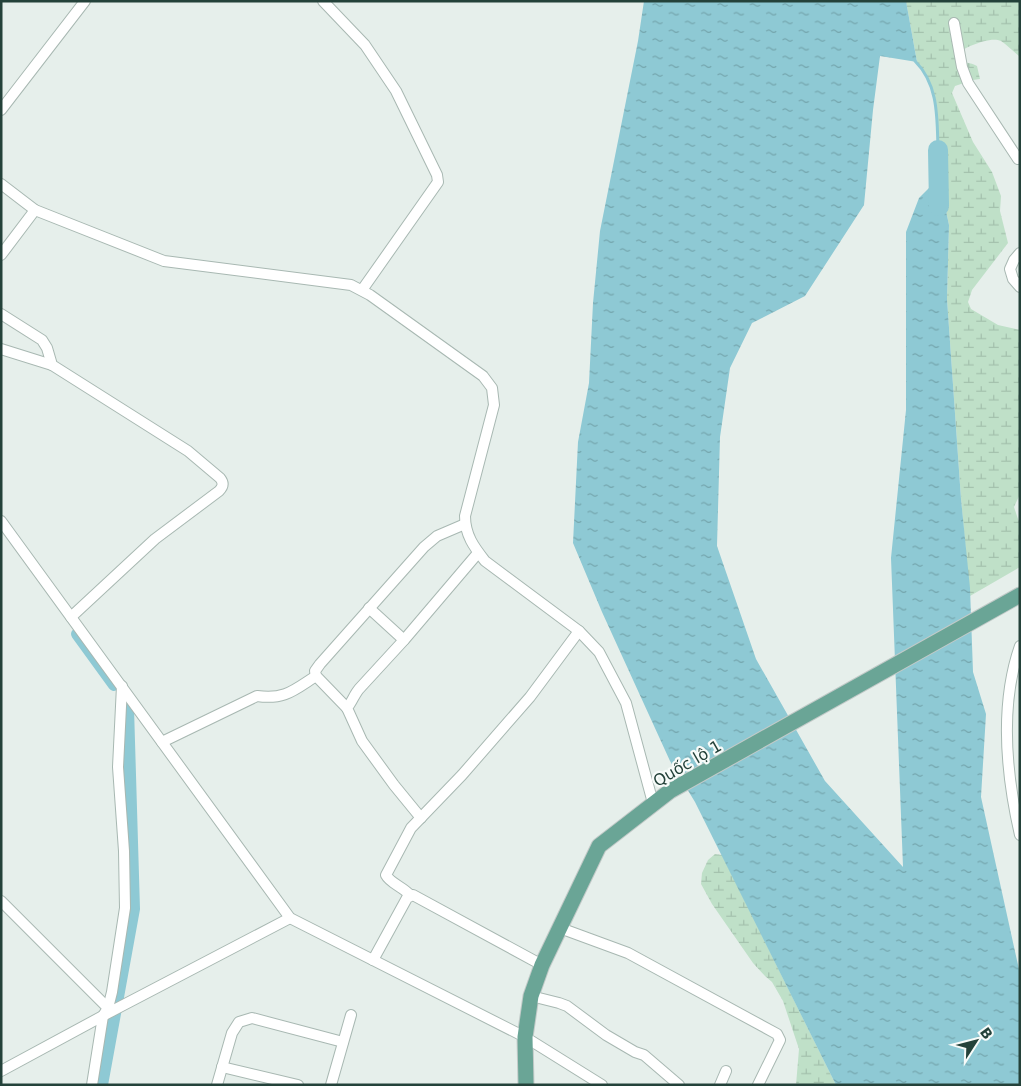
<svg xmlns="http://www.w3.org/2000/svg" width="1021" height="1086" font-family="'DejaVu Sans',sans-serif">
	<defs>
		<pattern id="wetland-marsh" width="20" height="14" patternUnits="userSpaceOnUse" patternTransform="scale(1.25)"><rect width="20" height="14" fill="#bfe0c8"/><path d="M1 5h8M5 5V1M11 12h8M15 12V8" fill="none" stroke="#a4c1ad"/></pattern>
		<pattern id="water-ripples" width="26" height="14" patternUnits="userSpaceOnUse" patternTransform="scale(1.25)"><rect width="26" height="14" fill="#8ec9d4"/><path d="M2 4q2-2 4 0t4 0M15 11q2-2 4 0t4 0" fill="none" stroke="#74a5ad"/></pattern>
	</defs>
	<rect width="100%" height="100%" fill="#e6efeb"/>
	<g fill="url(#wetland-marsh)">
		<path d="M906,1H1020V57C1014,52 1007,45 1001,41C989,36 965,48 955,54L957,61C964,63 970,62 977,66L980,79L973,80L955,86L952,93L973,142L992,172L1001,196L1000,211L1008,243L972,290L968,302L971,309L998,325L1020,330V494L1014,507L1020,525V567L970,596L961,499L947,299L949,225L939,178L936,101L929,81L917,62Z"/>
		<path d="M715,854L722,855L836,1085H796L799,1049L783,1001L772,982L765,976L753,963L712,904L701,884L702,873L708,860Z"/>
	</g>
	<path fill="url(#water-ripples)" d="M644,1H906L917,62L880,56L873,110L864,205L805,296L752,323L730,368L720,437L717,546L756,659L825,781L903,867L891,558L906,410V232L919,198L939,178L949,225L947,299L961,499L970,588L973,672L986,714L981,797L1020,974V1085H836L695,802L670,761L602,612L573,543L578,442L589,383L593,303L600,231L638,41Z"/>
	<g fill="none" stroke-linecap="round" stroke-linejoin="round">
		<path stroke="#8ec9d4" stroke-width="3" d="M915,61C939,85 937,119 938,150"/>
		<g stroke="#8ec9d4" stroke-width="12">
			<path d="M77,634L114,685"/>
			<path d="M102,1085L134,909L128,708"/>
		</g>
		<path stroke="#8ec9d4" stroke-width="20" d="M938,150L939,206"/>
		<g stroke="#a8b8b2" stroke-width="12">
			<g id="minor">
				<path d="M323,1L365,45L396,91L437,175L438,182L362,290"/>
				<path d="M954,23L962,67L968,83L1018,159"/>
				<path d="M1,110L85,1"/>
				<path d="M1,184L35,210L164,261L351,285L370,295L483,376L492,388L494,405L465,516C465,535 474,547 485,561L579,631L599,652L626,703L653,803"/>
				<path d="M1020,253L1014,260L1010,269L1013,279L1020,287"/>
				<path d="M1,255L35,210"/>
				<path d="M1,314L42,340L47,348L52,365L188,451L220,478C224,483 223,487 219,491L155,539L71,617"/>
				<path d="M1,349L52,365"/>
				<path d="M1,521L290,918L525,1037L602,1085"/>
				<path d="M369,608L404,640"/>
				<path d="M1020,646C999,706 1006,774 1020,835"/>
				<path d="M347,708L316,676L315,671L320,664L424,547L437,536L465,524"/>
				<path d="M162,742L257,696C285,700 294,690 316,676"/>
				<path d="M421,818L394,785L362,741L347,708C352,702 354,695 359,689L404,640L478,553"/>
				<path d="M410,895C403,887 390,883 386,875L411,828L462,775L530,697L579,631"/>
				<path d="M1,901L108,1008L103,1016L92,1085"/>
				<path d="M560,928L628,953L777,1034L780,1040L758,1085"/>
				<path d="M373,960L407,898L413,895L542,965"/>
				<path d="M531,996L559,1003L567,1006L606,1035L635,1052L644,1055L679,1085"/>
				<path d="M108,1008L112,992L125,908L124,851L118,767L122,686"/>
				<path d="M222,1067L298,1085"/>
				<path d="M1,1071L112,1011L290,918"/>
				<path d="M217,1085L232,1033L239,1022L252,1018L343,1042"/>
				<path d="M331,1085L351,1015"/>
				<path d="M720,1085L726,1071"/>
			</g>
		</g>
		<g stroke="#c2cac8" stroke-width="17">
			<path id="primary" d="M526,1085L525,1037L531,996L542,965L599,846L670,791L1020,595"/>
		</g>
		<use href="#minor" stroke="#fff" stroke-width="10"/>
		<use href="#primary" stroke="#6aa596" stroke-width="15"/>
	</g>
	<g text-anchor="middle" stroke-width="4.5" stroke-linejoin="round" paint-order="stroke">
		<g font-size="16" fill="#24423a" stroke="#f7fbf9">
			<text transform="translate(687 763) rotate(-30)" y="6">Quốc lộ 1</text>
		</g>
	</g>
	<rect width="1021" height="1086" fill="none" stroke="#24423a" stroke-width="5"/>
	<g transform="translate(976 1041) rotate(54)" stroke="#f7fbf9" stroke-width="4" paint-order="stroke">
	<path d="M0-4L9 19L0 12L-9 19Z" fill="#24423a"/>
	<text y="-8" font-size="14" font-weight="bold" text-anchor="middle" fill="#24423a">B</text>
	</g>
</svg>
